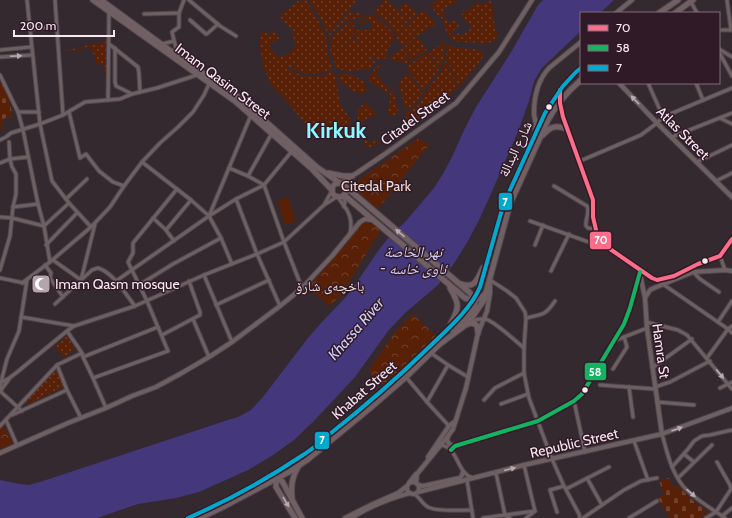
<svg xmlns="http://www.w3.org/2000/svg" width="732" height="518" font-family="Cabin,'Noto Naskh Arabic',sans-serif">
	<defs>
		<pattern id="grass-dots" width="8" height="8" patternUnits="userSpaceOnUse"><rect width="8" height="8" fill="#582107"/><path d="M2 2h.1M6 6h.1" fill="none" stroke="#71412b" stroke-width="1.8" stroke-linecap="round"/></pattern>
		<pattern id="cemetery-stones" width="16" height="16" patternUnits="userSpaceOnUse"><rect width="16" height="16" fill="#582107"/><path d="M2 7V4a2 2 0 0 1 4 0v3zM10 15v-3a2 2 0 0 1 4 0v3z" fill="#71412b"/></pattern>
		<pattern id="park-crowns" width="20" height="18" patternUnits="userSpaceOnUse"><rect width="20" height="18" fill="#582107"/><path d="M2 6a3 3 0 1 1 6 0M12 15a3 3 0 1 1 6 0" fill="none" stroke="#71412b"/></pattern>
	</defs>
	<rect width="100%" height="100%" fill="#352930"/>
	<g fill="url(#grass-dots)">
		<path d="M302,0H306L317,18L327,40V53L333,69C330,70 327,71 324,72C311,76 299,73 288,66L286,68C296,74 306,78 318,76C324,75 328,72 334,72L338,88L339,102L351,120C348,125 346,132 342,135L336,133L329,138L313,133L284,98L273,87L269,81L264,68L259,42L262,31L269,35L272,30L279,38L269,45L275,54C277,56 279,57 281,56C287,56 296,50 295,43C295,40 293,37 292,34L294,30L284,24L285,21L280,17L284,12L298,1L299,3Z"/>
		<path d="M309,0H355L356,1L328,34L319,15Z"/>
		<path d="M384,0H386L398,10L386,22L374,12Z"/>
		<path d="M437,0H458L442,11L445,16L441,19L431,6Z"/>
		<path d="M479,1L481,5L487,2L491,1L493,10V18L497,32V36L494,41L488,43L460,42C447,40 446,31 443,21L446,18L450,23L455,20L459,26L449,34L451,35L453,34L455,36L459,33L462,36L472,28L461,15Z"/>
		<path d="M405,2L418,13L408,22L399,10Z"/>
		<path d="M351,10L353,12L352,16V17L355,12L364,15C359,18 354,19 348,21C341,23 333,32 330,39L328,36Z"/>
		<path d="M398,10L407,22L395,33L387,23Z"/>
		<path d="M424,10L436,24L417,36L408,23Z"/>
		<path d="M372,14C379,21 391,28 395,37L387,51L386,58L385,59L378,60L371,55L370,56L375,62L369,69L356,70L351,72L337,69L330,51L331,39L343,26L347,23L354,22L355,23C352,30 354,36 355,42L356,43L357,42L359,44L356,39L354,30C360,30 365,30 372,30L371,24L368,19L362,23L359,24C359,18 367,17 372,14Z"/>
		<path d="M407,23L417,36L403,47L397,39V36L395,33Z"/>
		<path d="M417,37L427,50L412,60L403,48Z"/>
		<path d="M107,41L106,72H104V63H95V54H91V48L77,49L76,50L63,51Z"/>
		<path d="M445,42C445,51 444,60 440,68L429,52Z"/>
		<path d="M449,44C458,50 470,48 480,50V51L484,53C483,61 464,81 458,88L450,65L445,59Z"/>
		<path d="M402,48L411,61L407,63L388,59Z"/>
		<path d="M428,52L439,69L424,91L408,70L407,66Z"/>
		<path d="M445,61L449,66L457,88L433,110L413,121L411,128L409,129L405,112L414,109L418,105L443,67Z"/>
		<path d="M383,64L376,72L387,88L397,84L390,88L387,93C382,87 372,86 368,79L376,67Z"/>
		<path d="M407,73L423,92L413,107L405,109L399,83Z"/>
		<path d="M340,74L353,75L365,82V93C351,93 352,91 343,82L340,84L338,77Z"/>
		<path d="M393,89L398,111L393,117L387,111L390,105L389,96Z"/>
		<path d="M364,104H367L377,114L359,123C357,115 356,109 364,104Z"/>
		<path d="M359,124L370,144L376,140L379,143L368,148L357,131L353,135L351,140L349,141L348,139L351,129Z"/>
		<path d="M67,336L75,349L64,357L55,347Z"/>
		<path d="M55,370L58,372L65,386L29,404L27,403L26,401Z"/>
	</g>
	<g fill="url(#cemetery-stones)">
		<path d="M0,81C9,91 11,105 12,118H4L5,122H2L3,130H0Z"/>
		<path d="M669,478L675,488L679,486L690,498L708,512L699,518H670L658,498L664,494L659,481Z"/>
	</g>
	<g fill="url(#park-crowns)">
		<path d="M419,138L429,145L378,209L354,189V187L361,178Z"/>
		<path d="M366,222C373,222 376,225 381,230L341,295L330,306L308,288L362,224Z"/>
		<path d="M413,314L436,336L384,385C376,382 373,378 369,370L377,358L395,332Z"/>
		<path d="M3,425L13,443L0,449V429Z"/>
	</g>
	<path fill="#582107" d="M288,197L296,221L285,225L277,201Z"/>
	<path fill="#44377c" d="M543,0H614L600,13H581V31L542,68L534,81L529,101L519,129L490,196L479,220L468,241L455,262L438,285L405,313L388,331L355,377L314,421L294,440L273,455L248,470L199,492L176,498L138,504L97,518H0V480L20,484L29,485L43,481L228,420L238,417L251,410L263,397L308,338L321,323L348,295L378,251L389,237L406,221L434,188L444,172L452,157L465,128L476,107L510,54L538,5Z"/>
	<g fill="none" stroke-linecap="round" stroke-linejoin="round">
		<g stroke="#4f454b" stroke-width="5">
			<g id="minor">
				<path d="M27,0L40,124L52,181L69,203L91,227"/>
				<path d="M55,0L63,115"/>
				<path d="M189,0L220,26L236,36"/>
				<path d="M727,0L731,30"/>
				<path d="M691,2L697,13"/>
				<path d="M144,14L179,13"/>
				<path d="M190,20L206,34L208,33L218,24"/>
				<path d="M30,29L57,26"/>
				<path d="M722,30H732"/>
				<path d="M109,44L138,67L139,73L140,92"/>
				<path d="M162,44L174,41"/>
				<path d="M115,48V82L116,86L132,94"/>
				<path d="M719,49L732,57"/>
				<path d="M0,50L31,47"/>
				<path d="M719,52L732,76"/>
				<path d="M178,56L172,32L179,27V13L184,0"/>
				<path d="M0,57L32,55"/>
				<path d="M0,75L18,112L23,130L38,204L44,226L50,262L22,283"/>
				<path d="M648,83L663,117"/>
				<path d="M696,83L703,100"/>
				<path d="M108,100L109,11"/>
				<path d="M18,112H39"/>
				<path d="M69,112L80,158L86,154L99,171L113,182L124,186"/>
				<path d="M720,118L732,124"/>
				<path d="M672,137L732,113"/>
				<path d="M0,140L6,137L11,133L40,124L63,115L85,102L120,99L132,94L157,88L197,75"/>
				<path d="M580,161L641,135L657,123L663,117L732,88"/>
				<path d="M142,162L191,200L209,216L221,238L232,264"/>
				<path d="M697,162L732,145"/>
				<path d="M0,163L10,159L28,157"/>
				<path d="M229,168L248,176L264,185L284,242L302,288"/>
				<path d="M248,176L272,133"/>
				<path d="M716,181L732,173"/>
				<path d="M554,186L587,206C590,212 585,220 586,226L588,228L595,229"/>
				<path d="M343,195L345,201L344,207"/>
				<path d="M338,196C340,202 344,205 347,210C351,217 352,225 350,233"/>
				<path d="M66,199L87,179"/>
				<path d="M236,199L257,254L280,306"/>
				<path d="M325,203L332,191"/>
				<path d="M13,207L38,204"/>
				<path d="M209,216L251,115"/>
				<path d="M0,217L12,218L44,226L69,203"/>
				<path d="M153,218L166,230L174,241"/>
				<path d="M530,221L608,249"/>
				<path d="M166,230L191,200"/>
				<path d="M46,245L77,213"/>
				<path d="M535,245L543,225"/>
				<path d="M720,256L725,270"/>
				<path d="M53,260L81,280L95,224"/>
				<path d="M50,262L91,227L110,207L124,186L142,162L160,143L178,127L193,112L204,95L209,84"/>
				<path d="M45,265L51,273L50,278L63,297"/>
				<path d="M0,270L10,236L13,207L16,194V174L12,167L10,159L9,142"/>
				<path d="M551,271L569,234"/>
				<path d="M693,272L700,279L719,292"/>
				<path d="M204,275L232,342"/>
				<path d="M0,278L24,283"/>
				<path d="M490,280L507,291L516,298L525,312L526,318L524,348V373L529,398L552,459L564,486L579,514L580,518"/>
				<path d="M657,280L728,329L732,333"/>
				<path d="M116,281L209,216L236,199L264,185L292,151"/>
				<path d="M139,285L173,264L221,238"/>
				<path d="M55,304L92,270L98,268C114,273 125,294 135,306"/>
				<path d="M216,305L269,280"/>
				<path d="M21,317L74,326"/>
				<path d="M526,318C542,314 545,316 555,301"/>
				<path d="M193,319L209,357"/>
				<path d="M470,322C475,320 480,318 485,319C495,321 515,341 524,348"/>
				<path d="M646,322L678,330L687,335L732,389"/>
				<path d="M718,322L732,301"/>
				<path d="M67,331L82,353"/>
				<path d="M162,335L200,315V312L189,281"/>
				<path d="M614,341L647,328"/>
				<path d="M431,353L448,365L468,377"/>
				<path d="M83,357L93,378"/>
				<path d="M707,358L728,329L732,326"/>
				<path d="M57,365L67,390L81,418"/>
				<path d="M652,368L692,339"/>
				<path d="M613,369L627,347L624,337"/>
				<path d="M406,377L427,402L449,426"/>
				<path d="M1,382L7,359L19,331L27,280"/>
				<path d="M600,385L655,389"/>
				<path d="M629,387L633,417"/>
				<path d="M655,387L670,382L710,361"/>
				<path d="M720,388L732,382"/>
				<path d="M1,390L9,379"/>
				<path d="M484,400L495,388L524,373"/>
				<path d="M574,401L585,452"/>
				<path d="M427,402L448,365"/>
				<path d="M657,402L694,405"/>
				<path d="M501,404L528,394"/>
				<path d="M106,408L93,378L168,351L147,301L128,262L133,253V243L177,189"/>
				<path d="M22,411L0,391L1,382L8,379L16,373L67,331L74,326L135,306L204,275L257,254L284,242L324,205L338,196"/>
				<path d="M12,415L67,390"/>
				<path d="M6,420L17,445"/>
				<path d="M0,426L57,365L82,353L83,357L158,327"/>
				<path d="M662,434C667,452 671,471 683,486C694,499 711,508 725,518"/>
				<path d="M634,441L648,480"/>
				<path d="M441,445C459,448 456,473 473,478"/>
				<path d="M684,454L694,462"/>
				<path d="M524,465L535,511"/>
				<path d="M672,467L688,449L694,441L702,436L710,435L732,430"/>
				<path d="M496,473L505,515L510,518"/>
				<path d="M587,478L602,505"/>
				<path d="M678,478L712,445"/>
				<path d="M467,480L473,518"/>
				<path d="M566,489L609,467"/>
				<path d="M414,494C420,497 422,504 428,507C436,512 462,510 472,510"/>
				<path d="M557,512L550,490L564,486"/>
				<path d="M722,516L732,508"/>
				<path d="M483,518L535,511"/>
				<path d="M526,518L534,512"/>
				<path d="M583,518L624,490L641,481L657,478"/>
				<path d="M629,518L657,501"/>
				<path d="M706,518L716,512L731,489L730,485L717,462"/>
			</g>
		</g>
		<g stroke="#4f454b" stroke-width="6">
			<g id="tertiary">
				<path d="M616,13L632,0"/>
				<path d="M619,83L657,123L732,197"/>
				<path d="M560,90V103L563,117L593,200V217L597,234L601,241L610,249L652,278L657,280L674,276L698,264L720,256L732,239"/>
				<path d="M535,132C535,129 536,126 536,123C535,119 534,117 534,113C534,97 538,80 549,68L581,42"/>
				<path d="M342,183L385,154L456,103L499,52L532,0"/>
				<path d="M640,274L645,298L647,328L662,434"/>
				<path d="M645,298L650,290L654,288L693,272L725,270L732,271"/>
				<path d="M0,382H1"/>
				<path d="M448,437L447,440L449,444L455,446"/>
				<path d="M451,450L455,446L538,421L574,401L582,394L624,324L630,308L640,272"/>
				<path d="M0,453L68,423L106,408L132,396L156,387L180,374L209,357L232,342L280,306L302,288L332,256L360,222L365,219L372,220"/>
				<path d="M428,457L449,426L454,422"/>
				<circle cx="413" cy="488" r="6"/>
				<path d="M409,483L416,474"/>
				<path d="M416,483L417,474L448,436L453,429L466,388L478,333L487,311L490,293V283"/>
				<path d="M418,485L423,486L428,485L460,478L462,475L463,472"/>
				<path d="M418,492L524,465L662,434L732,408"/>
				<path d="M345,518L373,504L398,493L407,486"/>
				<path d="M351,518C369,507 390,498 410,493"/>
			</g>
		</g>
		<g stroke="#4f454b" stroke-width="7">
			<g id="primary">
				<path d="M93,0L236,102L311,168L332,190"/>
				<path d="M101,0L179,57L238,97L318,168L340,183"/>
				<path d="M659,13L678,0"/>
				<path d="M675,13L693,0"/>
				<path d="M543,135C551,126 556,125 567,129"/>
				<path d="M328,173L343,176H352"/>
				<circle cx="339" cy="190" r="7"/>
				<path d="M346,187L469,292C472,295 475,298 475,303C475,312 459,325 453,331"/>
				<path d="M344,195L465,298C473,302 480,300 486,293"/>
				<path d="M461,284C476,289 477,279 483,268"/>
				<path d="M450,288C459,303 460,307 451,323"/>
				<path d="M466,325L471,323L475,324L477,326L478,333"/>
				<path d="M276,476V487L295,518"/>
				<path d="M276,479L282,481L302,518"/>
				<path d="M292,497C291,485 292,477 298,467"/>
				<path d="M188,518C227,501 267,479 303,455C313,449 322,440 331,433C364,407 395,380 425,351C443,333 470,311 480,287L501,213L510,190L545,113L563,86L576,72L581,68"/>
				<path d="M200,518L223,507L289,472L307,460L369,409L406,377L440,344L463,327L473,316L484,300L510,204L548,120C556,105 568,91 581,80"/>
			</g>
		</g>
		<use href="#minor" stroke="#6e6062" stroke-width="3"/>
		<use href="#tertiary" stroke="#6e6062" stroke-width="4"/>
		<use href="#primary" stroke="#705f63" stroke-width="5"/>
		<g stroke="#301a27" stroke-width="7">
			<path id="bus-1" d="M560,90V103L563,117L593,200V217L597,234L601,241L610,249L652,278L657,280L674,276L698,264L720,256L732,239"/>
		</g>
		<g stroke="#301a27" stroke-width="7">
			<path id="bus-2" d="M451,450L455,446L538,421L574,401L582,394L624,324L630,308L640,272"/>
		</g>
		<g stroke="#301a27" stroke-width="7">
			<path id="bus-3" d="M188,518C227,501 267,479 303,455C313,449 322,440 331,433C364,407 395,380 425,351C443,333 470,311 480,287L501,213L510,190L545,113L563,86L576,72L581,68"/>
		</g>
		<use href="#bus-1" stroke="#fb6d88" stroke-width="4"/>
		<use href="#bus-2" stroke="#13b361" stroke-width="4"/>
		<use href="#bus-3" stroke="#00a9ce" stroke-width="4"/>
	</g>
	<defs><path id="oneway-solid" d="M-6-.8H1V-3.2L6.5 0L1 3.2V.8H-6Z"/></defs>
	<g fill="#baabb0">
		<use href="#oneway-solid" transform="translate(16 56) rotate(-3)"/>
		<use href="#oneway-solid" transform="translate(635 100) rotate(-134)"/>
		<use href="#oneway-solid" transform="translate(720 374) rotate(51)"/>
		<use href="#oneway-solid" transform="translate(677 429) rotate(-20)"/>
		<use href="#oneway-solid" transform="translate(510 469) rotate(-14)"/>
		<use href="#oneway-solid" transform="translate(691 493) rotate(41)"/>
	</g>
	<g fill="#bbaab1">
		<use href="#oneway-solid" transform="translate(400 233) rotate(-140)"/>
		<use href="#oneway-solid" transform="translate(286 502) rotate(59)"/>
	</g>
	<defs>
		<g id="mosque-square" transform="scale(1)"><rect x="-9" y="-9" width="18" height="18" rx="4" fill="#b4a5ad" stroke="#301a27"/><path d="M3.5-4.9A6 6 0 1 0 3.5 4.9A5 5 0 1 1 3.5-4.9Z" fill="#fff"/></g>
	</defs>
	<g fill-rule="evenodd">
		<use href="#mosque-square" x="41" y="284"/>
	</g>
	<g fill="#f8e8f0" stroke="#301a27" stroke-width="1.5">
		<circle cx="549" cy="107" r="3.5"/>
		<circle cx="705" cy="261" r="3.5"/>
		<circle cx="585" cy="390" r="3.5"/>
	</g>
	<g text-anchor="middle" stroke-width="3" stroke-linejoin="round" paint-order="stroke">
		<g font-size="14" fill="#f8e8f0" stroke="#301a27">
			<text transform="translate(223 81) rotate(37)" y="5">Imam Qasim Street</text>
			<text transform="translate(415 118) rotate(-36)" y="5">Citadel Street</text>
			<text transform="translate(683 133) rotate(45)" y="5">Atlas Street</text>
			<text transform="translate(515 149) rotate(-65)" y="5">شارع البدالة</text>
			<text transform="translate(661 351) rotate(82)" y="5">Hamra St</text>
			<text transform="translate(364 390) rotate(-41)" y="5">Khabat Street</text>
			<text transform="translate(574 443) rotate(-13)" y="5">Republic Street</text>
		</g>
		<g font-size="14" fill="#f2d9d0" stroke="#301a27">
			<text x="376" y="191">Citedal Park</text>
			<text x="330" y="291">باخچەی شارۆ</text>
		</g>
		<g font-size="14" fill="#f8e8f0" stroke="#301a27" text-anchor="start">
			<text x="55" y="289">Imam Qasm mosque</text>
		</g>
		<g font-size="15" font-style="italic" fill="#d0cefa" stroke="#301a27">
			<text x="413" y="257">نهر الخاصة<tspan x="413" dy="17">- ئاوی خاسە</tspan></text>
			<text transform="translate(356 329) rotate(-49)" y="5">Khassa River</text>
		</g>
		<g font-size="22" font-weight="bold" fill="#8df8ff" stroke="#301a27">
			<text x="336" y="138">Kirkuk</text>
		</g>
	</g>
	<g stroke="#301a27" stroke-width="1.5">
		<rect x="498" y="192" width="15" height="19" rx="4" fill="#00a9ce"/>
		<rect x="589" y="231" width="23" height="19" rx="4" fill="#fb6d88"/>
		<rect x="584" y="362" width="23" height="19" rx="4" fill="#13b361"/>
		<rect x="314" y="431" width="16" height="19" rx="4" fill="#00a9ce"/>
	</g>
	<g font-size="11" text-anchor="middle" font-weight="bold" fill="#fff">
		<text x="505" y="206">7</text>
		<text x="601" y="244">70</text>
		<text x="595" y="376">58</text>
		<text x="322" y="444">7</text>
	</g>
	<rect x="580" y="12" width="140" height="72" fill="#301a27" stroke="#806c77"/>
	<rect x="588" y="25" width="20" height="6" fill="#fb6d88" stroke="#806c77"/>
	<text x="616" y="32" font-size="12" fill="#f8e8f0">70</text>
	<rect x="588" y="45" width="20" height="6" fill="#13b361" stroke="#806c77"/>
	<text x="616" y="52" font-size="12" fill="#f8e8f0">58</text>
	<rect x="588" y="65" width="20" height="6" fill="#00a9ce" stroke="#806c77"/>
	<text x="616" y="72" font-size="12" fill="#f8e8f0">7</text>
	<path d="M14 30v6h100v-6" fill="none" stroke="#f8e8f0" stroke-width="2"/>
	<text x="20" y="30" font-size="12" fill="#f8e8f0" stroke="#301a27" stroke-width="3" paint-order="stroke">200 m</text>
</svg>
